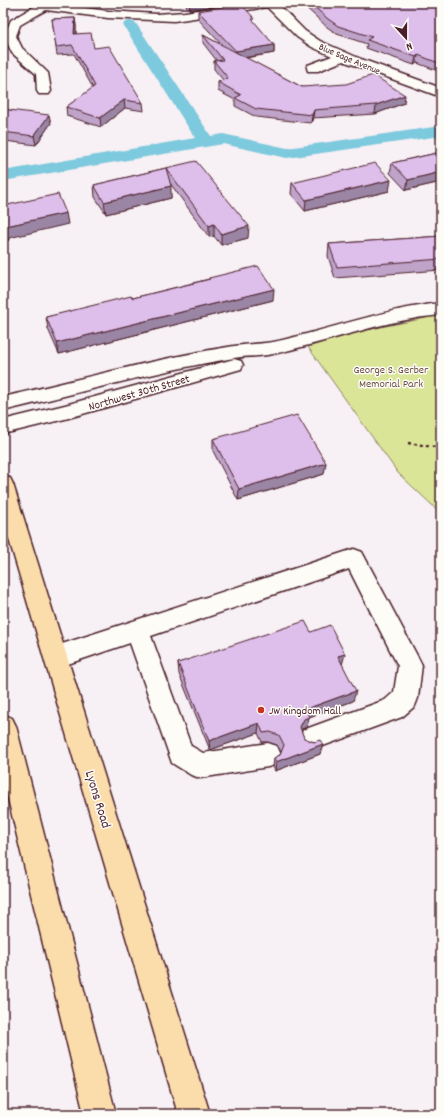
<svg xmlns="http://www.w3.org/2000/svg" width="444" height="1117" font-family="Dekko,sans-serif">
	<rect width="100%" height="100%" fill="#f7f0f4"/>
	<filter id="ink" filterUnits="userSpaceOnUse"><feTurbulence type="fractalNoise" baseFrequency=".025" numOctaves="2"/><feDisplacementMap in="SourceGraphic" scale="8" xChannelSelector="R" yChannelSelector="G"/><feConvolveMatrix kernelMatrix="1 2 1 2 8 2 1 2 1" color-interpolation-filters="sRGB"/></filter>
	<g filter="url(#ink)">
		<path fill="#dae598" stroke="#928262" d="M441,315V516L432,505L398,473L308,347L361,331Z"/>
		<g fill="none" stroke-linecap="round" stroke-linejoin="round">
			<path fill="#7dc9dd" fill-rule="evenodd" d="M130,21L135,22L211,136L223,134L287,148L441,126V136L287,158L223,144L3,181V171L195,138L123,25L125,22Z"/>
			<g stroke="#4a1f2b" stroke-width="3">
				<g id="minor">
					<path d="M32,3H47L108,11L157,14L185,12L244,3H277L305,31L320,41L361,59L441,88V97L343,61L318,71H308L307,68L308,65L332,56L312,47L297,37L267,7L174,21L108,18L46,10L20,25L16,36L22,48L48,73L51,91L49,94H39L37,91L36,74L12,53L4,36L11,20L35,6Z"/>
					<path d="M441,303V315C383,320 329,342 273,354C260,357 247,356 234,358C156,371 79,393 3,411V397C79,380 156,358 234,346C247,344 260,344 273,342C329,330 383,309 441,303Z"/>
					<path d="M234,359L241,361L243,365L241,369L65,419L3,434V420L65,405Z"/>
					<path d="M354,549L362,552L422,665L418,698L415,706L402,717L312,750L303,746L299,738L303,730L385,700L394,692L398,666L349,569L151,636L191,746L203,753L268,743L277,746L281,755L277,764L268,767L200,778L191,775L172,763L130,643L56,668L48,664L44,657L48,650L56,646Z"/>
				</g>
			</g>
			<g stroke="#4a1f2b" stroke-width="3">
				<g id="major">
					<path d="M3,476L10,478L13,484L210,1114H178L3,519Z"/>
					<path d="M3,714L12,718L16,726L116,1114H84L3,778Z"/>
				</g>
			</g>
			<path stroke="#4a1f2b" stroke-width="2.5" stroke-dasharray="3 3" stroke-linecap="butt" d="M408,443L441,448"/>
			<use href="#minor" fill="#fdfcf7" fill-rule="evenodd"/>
			<use href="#major" fill="#fbddab" fill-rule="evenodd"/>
		</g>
		<g fill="#bfa3c9" stroke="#4a1f2b">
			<path d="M183,3H232L190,10Z"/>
			<path d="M301,3H441V72L417,63L414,65L366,48L367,44L337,34L327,27Z"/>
			<path d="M198,11L255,23L274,45V53L246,58L302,87L404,103L375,114L313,118L311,123L256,117L235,106V100L218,91V82L223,80L214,69V61H217L203,43V35L222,45L198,19Z"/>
			<path d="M75,18L76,26V34L94,48L143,103L144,111L125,108L101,127L67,116L66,107L93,88L74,54L57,55L52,19Z"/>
			<path d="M3,107L9,110L51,123L36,145L5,141L3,143Z"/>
			<path d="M441,152V182L406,190L390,173L392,163Z"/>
			<path d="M166,168L248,238L221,245L214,236L209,237L170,183L171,198L106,214L95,197L94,185Z"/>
			<path d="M292,183L389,191L305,211L291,194Z"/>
			<path d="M441,236V270L335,278L328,256L329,244Z"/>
			<path d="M209,278L273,300L59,354L48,329L46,317L133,298L209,279Z"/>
			<path d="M213,439L324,474L238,500L213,451Z"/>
			<path d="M311,632L342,664L353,701L309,717L307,727L302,729L301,731L304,738L314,742L323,744L320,754L275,771L273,767L274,758L280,755L281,752L277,745L268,742H262L258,733L210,750L179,674L178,663Z"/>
		</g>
		<g fill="#9b85a4" stroke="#4a1f2b">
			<path d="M189,3H232L190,10Z"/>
			<path d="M75,18L76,26V42L74,34Z"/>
			<path d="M274,45V53L236,59V51Z"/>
			<path d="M418,55L417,63L414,65L416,57Z"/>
			<path d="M405,95L404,103L375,114L376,105Z"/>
			<path d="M124,100L125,108L101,127L100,118Z"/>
			<path d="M314,110L313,118L311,123L312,115Z"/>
			<path d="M49,115L51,123L36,145L34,136Z"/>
			<path d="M3,134L5,141L3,143Z"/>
			<path d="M441,172V182L406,190L408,180Z"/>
			<path d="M391,180L389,191L305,211L306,200Z"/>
			<path d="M171,186V198L106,214L104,202Z"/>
			<path d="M66,213L68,224L9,238V240L3,242V229L6,226Z"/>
			<path d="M214,224V236L209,237V226Z"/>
			<path d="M249,226L248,238L221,245V234Z"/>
			<path d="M274,289L273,300L59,354L57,343Z"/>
			<path d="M326,463L324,474L238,500L239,489Z"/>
			<path d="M345,654L342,665L338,656Z"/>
			<path d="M356,691L353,701L309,717L307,727L302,729L298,737L300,727L306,709Z"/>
			<path d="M259,723L258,733L210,750L209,741Z"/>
			<path d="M323,744L320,754L275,771L276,762Z"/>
		</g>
		<g fill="#debeea" stroke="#4a1f2b">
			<path d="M310,3H441V64L418,55L416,57L367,40L372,37L338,26L328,19Z"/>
			<path d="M241,4L255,19H252L274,45L236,51L198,11Z"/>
			<path d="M75,18L74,34L91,33L94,48L109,46L143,103L124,100L100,118L66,107L95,86L72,45L56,47L52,19Z"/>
			<path d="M203,35L302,87L346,84L373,75L405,95L376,105L314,110L312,115L256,109L235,98L241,95L218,82L228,78L214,61L223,60Z"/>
			<path d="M3,107L9,110L49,115L34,136L3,132Z"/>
			<path d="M441,152V172L408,180L392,163Z"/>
			<path d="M196,161L249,226L221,234L214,224L209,226L166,168Z"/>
			<path d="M375,163L391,180L306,200L292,183Z"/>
			<path d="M166,168L171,186L104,202L94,185Z"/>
			<path d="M58,194L66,213L6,226L7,228L3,229V206Z"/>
			<path d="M441,236V259L337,267L329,244Z"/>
			<path d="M258,266L274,289L57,343L46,317L131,296L133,298L210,279L209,278Z"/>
			<path d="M297,415L326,463L239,489L213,439Z"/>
			<path d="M305,621L311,632L330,625L345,654L338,656L356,691L306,709L309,717L304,719L300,727L304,738L314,742L320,740L323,744L276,762L274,758L280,755L284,745L279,735L270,732L263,733L259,723L209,741L178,663Z"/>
		</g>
	</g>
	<circle fill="#c8321e" stroke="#fdfcf7" stroke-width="1.5" cx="261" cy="710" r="4"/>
	<g text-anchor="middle" stroke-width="3" stroke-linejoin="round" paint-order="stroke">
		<g font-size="10" fill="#4a1f2b" stroke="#fdfcf7">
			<text transform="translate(350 58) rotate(23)" y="4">Blue Sage Avenue</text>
		</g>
		<g font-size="12" fill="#6e5046" stroke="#fdfcf7">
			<text x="391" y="373">George S. Gerber<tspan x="391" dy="14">Memorial Park</tspan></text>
		</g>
		<g font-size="12" fill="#4a1f2b" stroke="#fdfcf7">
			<text transform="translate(139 392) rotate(-16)" y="4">Northwest 30th Street</text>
		</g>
		<g font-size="12" fill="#4a1f2b" stroke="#fdfcf7" text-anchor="start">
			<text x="269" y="714">JW Kingdom Hall</text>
		</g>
		<g font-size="14" fill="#4a1f2b" stroke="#fdfcf7">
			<text transform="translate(99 799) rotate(73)" y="5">Lyons Road</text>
		</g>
	</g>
	<rect width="444" height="1117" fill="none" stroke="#fdfcf7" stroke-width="16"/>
	<rect x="8" y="8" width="428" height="1101" fill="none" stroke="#4a1f2b" stroke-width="1.5" filter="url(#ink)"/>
	<g transform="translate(406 38) rotate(159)" stroke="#fdfcf7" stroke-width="3" paint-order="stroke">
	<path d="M0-3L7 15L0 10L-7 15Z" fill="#4a1f2b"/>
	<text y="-6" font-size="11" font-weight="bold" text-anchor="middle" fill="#4a1f2b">N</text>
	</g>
</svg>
